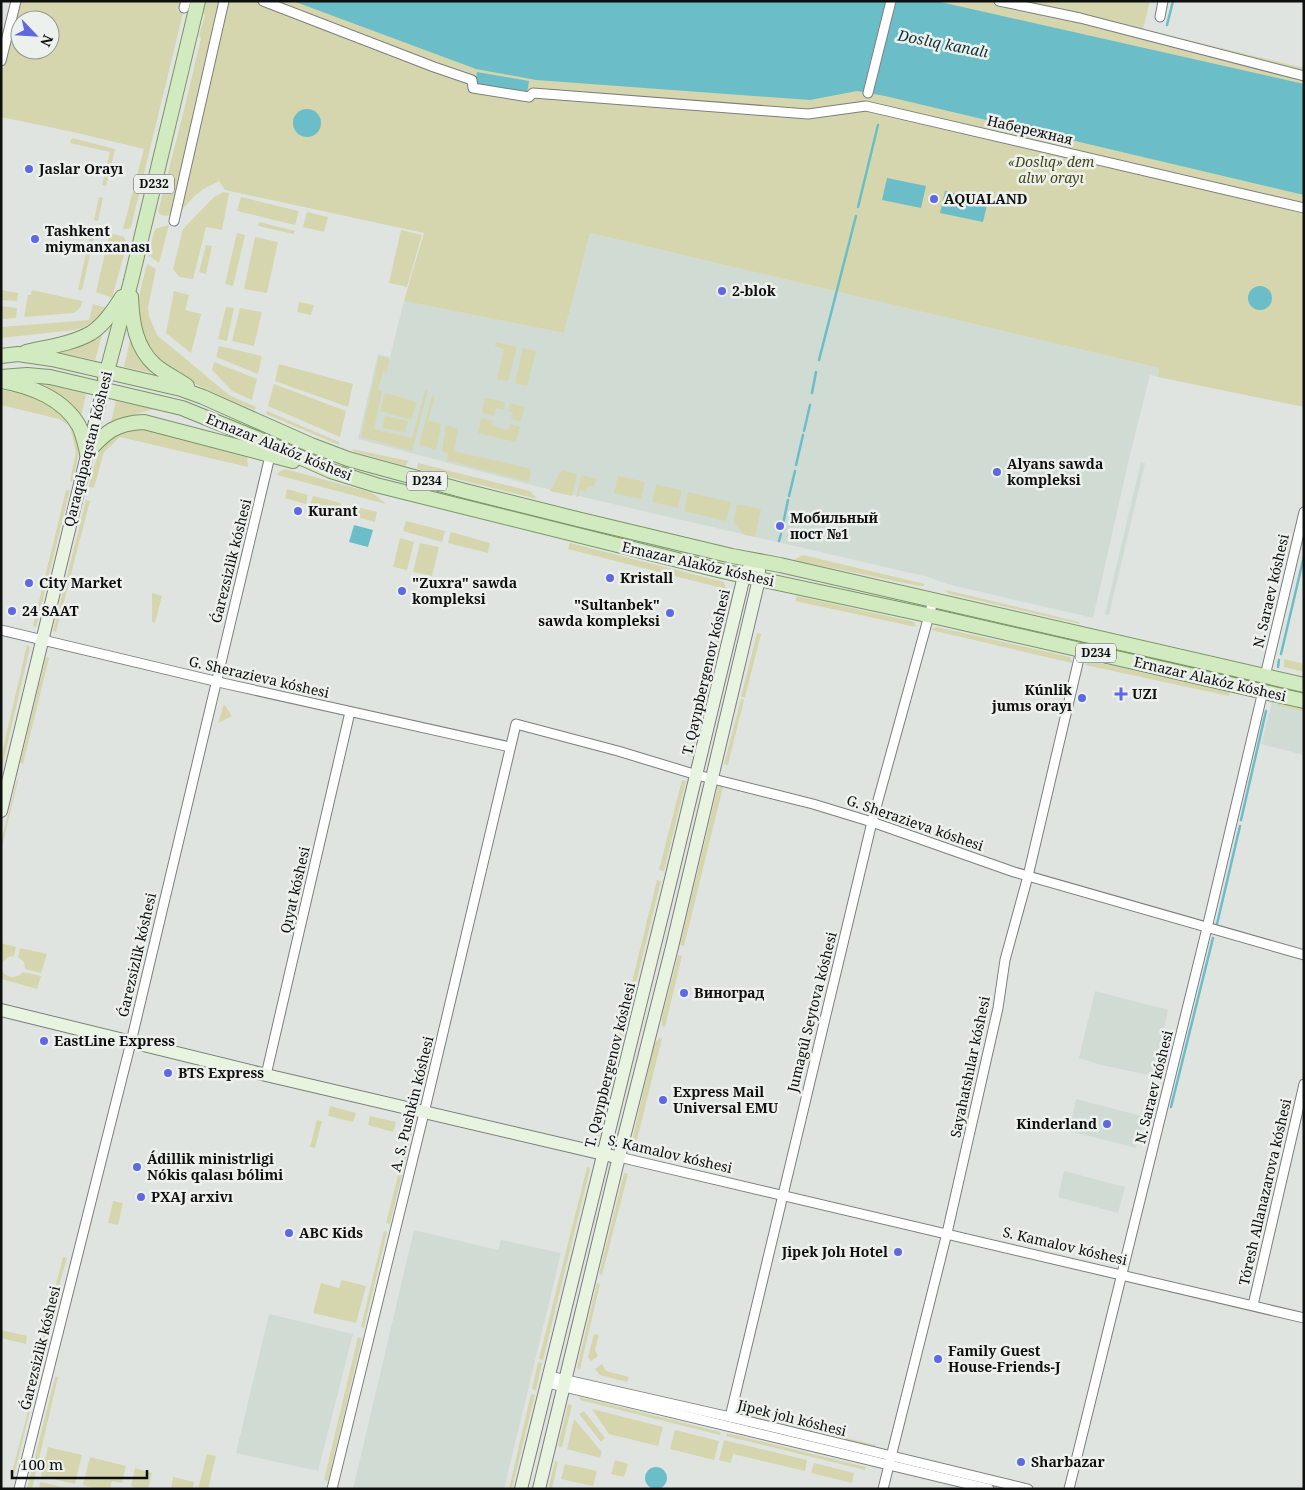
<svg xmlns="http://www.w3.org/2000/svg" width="1305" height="1490" font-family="'Noto Serif',serif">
	<rect width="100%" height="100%" fill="#e0e4e1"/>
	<g fill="#d0dbd3">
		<path d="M590,233L1159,368L1158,377L1150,375L1132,446L1093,618L947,584L928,577L535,486L358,439L378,354L390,357L404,301L564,333Z"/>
		<path d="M1141,462L1145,463L1109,615L1105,614Z"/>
		<path d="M1272,702L1304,710V755L1261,744Z"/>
		<path d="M1095,991L1168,1010L1154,1076L1101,1065L1079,1058Z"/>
		<path d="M1076,1099L1145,1117L1136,1148L1069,1131Z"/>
		<path d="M1064,1171L1125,1187L1118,1213L1058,1197Z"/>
		<path d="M414,1230L498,1250L501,1240L561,1253L504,1489H353Z"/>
		<path d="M269,1314L353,1334L318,1471L236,1453Z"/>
	</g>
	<g fill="#d5d6ad" fill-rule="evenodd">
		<path d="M20,1H1150L1143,29L1304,68V407L1158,377L1159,368L590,233L564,333L404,301L424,233L225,190L219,181C212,185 204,188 197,194C185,204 180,219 161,215L158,212L185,106L201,38L199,36L205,15H206L178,8L177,11L183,13L131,227L129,229H123L144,149L73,132L1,117V76ZM20,20H50V50H20Z"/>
		<path d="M72,138L115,149L106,186L102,185L110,152L70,143Z"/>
		<path d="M223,192L229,193L222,230L206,227L193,279L179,277L173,269L183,229L213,198Z"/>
		<path d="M99,197L103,198L98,221L94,220Z"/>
		<path d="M241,197L299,211L295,225L237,211Z"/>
		<path d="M307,212L328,217L324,232L303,227Z"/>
		<path d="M259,222L295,231L294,234L258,226Z"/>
		<path d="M169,225L159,263L148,255L155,229Z"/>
		<path d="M401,230L422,235L407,287L389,283Z"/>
		<path d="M91,231L95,232L82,290H78Z"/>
		<path d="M110,233L124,237L126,241L123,250L107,244Z"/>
		<path d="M237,233L245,235L233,286L225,284Z"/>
		<path d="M255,237L278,242L267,293L244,289Z"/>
		<path d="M206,245L212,246L206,274L199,272Z"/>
		<path d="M106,249L124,255L112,298L96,292Z"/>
		<path d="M147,264L156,269L148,307L149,316L157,335L229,395L256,407L255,410C207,390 133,366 139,301C140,289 144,276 147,264Z"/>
		<path d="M1,290L18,293L17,301L1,300Z"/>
		<path d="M32,290L82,301L81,307L74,313L24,317L28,295H31Z"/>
		<path d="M174,291L189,295L185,310L201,314L191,353L166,333Z"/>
		<path d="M299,302L314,305L311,315L297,312Z"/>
		<path d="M93,304L107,308C96,320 91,325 75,330L1,338V327L89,320Z"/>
		<path d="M1,306L17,308L16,318L1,319Z"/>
		<path d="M226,307L234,308L227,341L218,339Z"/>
		<path d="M240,308L262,312L254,346L232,341Z"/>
		<path d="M104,328L95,360L56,352C76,347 89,344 104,328Z"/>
		<path d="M131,335L157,374L124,367Z"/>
		<path d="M496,342L517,347L508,381L497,379L504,349L495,346Z"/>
		<path d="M219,346L262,356L258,374L216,357Z"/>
		<path d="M523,348L536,351L527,386L515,383Z"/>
		<path d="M379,356L389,359L387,372L383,371L378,390L382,391L374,429L412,438L425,391L428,390L412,451L361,437Z"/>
		<path d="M214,362L257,379L252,400L232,391L212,370Z"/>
		<path d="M279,364L353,384L348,407L275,381Z"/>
		<path d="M42,383L86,394L81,417L68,403Z"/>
		<path d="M274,384L346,411L340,437L268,406Z"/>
		<path d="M1,390C21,392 60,404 71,421C74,427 77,437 78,443C80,456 75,470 72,482L70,481L76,452L70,426L59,419L1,405Z"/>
		<path d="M385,393L417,402L411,420L380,411Z"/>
		<path d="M432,396L435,397L428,420L441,424L436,450L419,445Z"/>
		<path d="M485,398L505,402L504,410L496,408L494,416L482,413Z"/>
		<path d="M116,401L153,409L111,422Z"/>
		<path d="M510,403L524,407L521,422L511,419L513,412L508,411Z"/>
		<path d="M267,411L339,442V445L266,414Z"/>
		<path d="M385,416L408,421L405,432L383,428Z"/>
		<path d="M481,418L493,421L492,426L508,430L510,424L520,427L516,442L478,433Z"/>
		<path d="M446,425L458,429L454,451L531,469L529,482L447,460L448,453L442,451Z"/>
		<path d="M143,428L237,453L247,457L248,467L120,437L104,452L94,488L89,487C93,468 99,441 118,431C125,428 135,428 143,428Z"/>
		<path d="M352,449L409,461L405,466L353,451Z"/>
		<path d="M418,463L530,491L537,499L420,470L417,468Z"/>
		<path d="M285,469L366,491L374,494L386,504L277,475L279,472Z"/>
		<path d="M562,470L577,474L572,496L550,491Z"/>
		<path d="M582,475L596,479L594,487L588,486L586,492L580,490L578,497H576Z"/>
		<path d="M618,476L645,482L641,499L614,493Z"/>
		<path d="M656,485L682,490L678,508L652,502Z"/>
		<path d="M287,489L308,495L306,504L285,498Z"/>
		<path d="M66,490H70L36,627L33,626Z"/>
		<path d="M688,492L731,502L726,521L684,511Z"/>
		<path d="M313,496L341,503L339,512L310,505Z"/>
		<path d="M86,500L90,501L56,632L53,631Z"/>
		<path d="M737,504L761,509L755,537L745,535L733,522Z"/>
		<path d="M349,505L377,512L375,522L347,514Z"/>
		<path d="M406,521L445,531L442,542L403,531Z"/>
		<path d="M451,532L490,543L488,553L448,543Z"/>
		<path d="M400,538L414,542L407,570L393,567Z"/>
		<path d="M420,543L439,547L432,576L413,572Z"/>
		<path d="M570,543L724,582L726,589L568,549Z"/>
		<path d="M803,555L925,584L923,586H919L793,560Z"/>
		<path d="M946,590L1079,622L1080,624L950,594L947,593Z"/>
		<path d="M152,593L162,596L155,623L152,622Z"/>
		<path d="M728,593L732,594L720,640L715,647Z"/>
		<path d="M797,596L911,621L915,623L916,627L795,601Z"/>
		<path d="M937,627L1070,657L1072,660V663L931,630L933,628Z"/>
		<path d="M757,633L761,634L745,697H741Z"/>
		<path d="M27,645L30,647L1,772V757Z"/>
		<path d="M46,657L49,658L23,764L20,763Z"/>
		<path d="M1284,659L1304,664V672L1284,667Z"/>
		<path d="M1090,661L1230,692L1229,696L1085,665Z"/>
		<path d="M711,665L712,670L692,757L688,756Z"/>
		<path d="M741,699L744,700L728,765L724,764Z"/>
		<path d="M1278,702L1304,708V712L1277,705Z"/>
		<path d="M224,704L232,716L218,723Z"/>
		<path d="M17,780L18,781L1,850V842Z"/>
		<path d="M682,780L686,781L664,871L659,870Z"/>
		<path d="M718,786L723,787L684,946L680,945Z"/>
		<path d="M657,880L661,881L627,1020L623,1019Z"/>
		<path d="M1,943L16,947L14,956L8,957L2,963Z"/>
		<path d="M20,948L47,954L41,973L25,969L24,962L18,957Z"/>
		<path d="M678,955L682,956L665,1027L662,1026V1018Z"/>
		<path d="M1,969C6,979 16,979 23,972L41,976L37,989L1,979Z"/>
		<path d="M620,1030L624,1031L599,1136L595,1135Z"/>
		<path d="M659,1038H662L634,1152L630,1150L654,1045Z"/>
		<path d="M330,1106L356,1113L353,1122L328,1116Z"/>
		<path d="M370,1116L396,1122L393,1132L368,1125Z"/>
		<path d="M317,1120L322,1121L315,1148L310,1147Z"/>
		<path d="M409,1132L412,1133L390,1224L386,1223Z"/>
		<path d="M587,1167H589L590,1169L543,1360L539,1359Z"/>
		<path d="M624,1173L628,1174L602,1275L599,1274Z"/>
		<path d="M113,1201L123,1203L118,1225L108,1223Z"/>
		<path d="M384,1231L387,1232L364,1328L361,1327Z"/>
		<path d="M63,1257L67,1258L57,1293L54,1292Z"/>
		<path d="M342,1280L366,1286L356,1323L313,1313L321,1283L339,1288Z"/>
		<path d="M597,1283L600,1284L580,1369L577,1368Z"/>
		<path d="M53,1298L56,1299L50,1324L47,1323Z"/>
		<path d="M1,1330L27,1336L26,1344L1,1338Z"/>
		<path d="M44,1331H48L36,1378L33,1377Z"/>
		<path d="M594,1334L599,1335L595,1350L598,1356L591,1361L588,1357Z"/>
		<path d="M358,1337L362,1338L328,1481L324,1480Z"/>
		<path d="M538,1362L542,1363L536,1390L532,1389Z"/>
		<path d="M602,1364L606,1371L629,1377L627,1382L600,1375L595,1369Z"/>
		<path d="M55,1377H58L32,1489H27Z"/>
		<path d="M531,1394L535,1395L512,1489H509Z"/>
		<path d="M580,1397L721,1432L720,1435L580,1400Z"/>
		<path d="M568,1404L572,1405L562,1447L558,1446Z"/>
		<path d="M592,1409L663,1427L658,1446L609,1434Z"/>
		<path d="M28,1411H30L13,1479L10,1480Z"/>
		<path d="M584,1411L605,1438L601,1442L579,1414Z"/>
		<path d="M736,1412L876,1445V1447L739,1415Z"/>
		<path d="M574,1419L602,1452L600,1458L567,1449Z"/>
		<path d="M675,1430L719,1441L714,1460L670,1449Z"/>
		<path d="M727,1433L866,1467L865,1470L726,1436Z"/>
		<path d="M724,1440L807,1460L805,1471L733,1454L731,1463L719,1460Z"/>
		<path d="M48,1447L82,1455L75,1484L41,1476Z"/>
		<path d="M207,1454L216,1456L208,1489H198Z"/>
		<path d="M90,1457L126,1466L122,1483L112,1481L110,1489H96L83,1485Z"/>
		<path d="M615,1460L628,1464L624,1477L611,1474Z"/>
		<path d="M555,1461L558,1462L552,1489H548Z"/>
		<path d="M814,1463L854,1473L852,1483L811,1473Z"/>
		<path d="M565,1464L597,1471L593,1486L561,1479Z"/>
		<path d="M135,1468L152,1473L148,1489H139L131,1486Z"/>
		<path d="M173,1477L194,1482L193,1489H171Z"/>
		<path d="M40,1482L71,1489H39Z"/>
	</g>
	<g fill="#6bbec7">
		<path d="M293,1H936L1304,84V195L885,96L857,91L810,100L536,80L476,69Z"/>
		<path d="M477,72L529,81L527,94L475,85Z"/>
		<circle cx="307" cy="123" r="14"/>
		<path d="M887,178L926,186L921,208L882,200Z"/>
		<path d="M945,191L988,201L983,222L940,213Z"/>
		<circle cx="1260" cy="298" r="12"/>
		<path d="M354,525L373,530L368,547L349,542Z"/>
		<circle cx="656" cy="1478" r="11"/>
	</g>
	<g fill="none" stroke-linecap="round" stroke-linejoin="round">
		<g stroke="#6bbec7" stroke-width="2.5">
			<path d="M1167,25L1173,1"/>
			<path d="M858,207L878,125"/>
			<path d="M819,360L856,216"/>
			<path d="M812,393L816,372"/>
			<path d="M804,431L810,405"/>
			<path d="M796,465L803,435"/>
			<path d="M789,496L795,471"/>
			<path d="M782,529L788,500"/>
			<path d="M779,541L781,534"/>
			<path d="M1281,654L1304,556"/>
			<path d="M1278,667L1279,660"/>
			<path d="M1241,820L1266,711"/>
			<path d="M1217,924L1240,826"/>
			<path d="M1171,1107L1213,938"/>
		</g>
		<g stroke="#7c7f7d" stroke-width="11">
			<g id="street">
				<path d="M263,1L434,67L472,80L473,88L529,97L533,93L808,114L866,106L1304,208"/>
				<path d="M999,1L1080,18L1304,76"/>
				<path d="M184,8L186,1"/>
				<path d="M1160,17L1163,1"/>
				<path d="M1,61L16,1"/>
				<path d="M868,93L891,1"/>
				<path d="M174,221L224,1"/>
				<path d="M1,630L227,684L510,747"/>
				<path d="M1265,676L1304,512"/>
				<path d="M266,1075L350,712"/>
				<path d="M619,1157L1304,1318"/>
				<path d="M1253,1305L1304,1084"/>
				<path d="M549,1376L730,1417L1028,1489"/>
				<path d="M548,1383L989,1489"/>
				<path d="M730,1417L872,822L933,601"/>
				<path d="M19,1489L131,1042L270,456L269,452"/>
				<path d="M332,1489L424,1113L516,724L618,751L697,775L813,804L872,822L1014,872L1304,955"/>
				<path d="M883,1489L947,1233L998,1008L1005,960L1028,876L1081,650"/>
				<path d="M1069,1489L1207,928L1263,691"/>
			</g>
		</g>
		<g stroke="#7c7f7d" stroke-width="14">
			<g id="secondary">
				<path d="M1,811L103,389"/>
				<path d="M1,1010L266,1075L612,1156"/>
				<path d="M521,1489L671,879L744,576L749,568L757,560"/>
				<path d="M539,1489L616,1169L672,947L759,579V570"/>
			</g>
		</g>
		<g stroke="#7a9467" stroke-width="16">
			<g id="primary">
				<path d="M131,297C132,321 135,347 155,365C164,373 177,379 187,386"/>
				<path d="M26,352C47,347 72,344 91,333C104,325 114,310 122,297"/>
				<path d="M1,356L18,354L52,359L181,389L203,397L311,445L348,459L465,491L577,519L732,556L780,565L1304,685"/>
				<path d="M1,377L27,375L50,377L182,408L256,438L331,471L376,485L722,571L941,618L1304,701"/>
				<path d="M105,379L131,281L198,1"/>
				<path d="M2,381C31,386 64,399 79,426C83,434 85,444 87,453"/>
				<path d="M87,453C105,432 116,423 144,422L293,461"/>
			</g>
		</g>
		<use href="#street" stroke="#fff" stroke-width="9"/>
		<use href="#secondary" stroke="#e8f4e0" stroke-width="12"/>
		<use href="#primary" stroke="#d2eac0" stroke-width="14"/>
	</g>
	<g fill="#5e68e0" stroke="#edf1ee" stroke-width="2">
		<circle cx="29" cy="169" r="5"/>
		<circle cx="934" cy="199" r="5"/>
		<circle cx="35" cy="239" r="5"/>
		<circle cx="722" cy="291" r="5"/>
		<circle cx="997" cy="472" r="5"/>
		<circle cx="298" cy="511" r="5"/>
		<circle cx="780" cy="526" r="5"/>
		<circle cx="610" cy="578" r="5"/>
		<circle cx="29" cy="583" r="5"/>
		<circle cx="402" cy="591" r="5"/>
		<circle cx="12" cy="611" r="5"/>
		<circle cx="670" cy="613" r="5"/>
		<path d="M1118.5 686.5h5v5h5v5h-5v5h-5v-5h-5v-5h5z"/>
		<circle cx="1082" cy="698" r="5"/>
		<circle cx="684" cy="993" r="5"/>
		<circle cx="44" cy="1041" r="5"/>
		<circle cx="168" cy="1073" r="5"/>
		<circle cx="663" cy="1100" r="5"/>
		<circle cx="1107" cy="1124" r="5"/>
		<circle cx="137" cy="1167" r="5"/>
		<circle cx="141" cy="1197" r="5"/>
		<circle cx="289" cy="1233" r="5"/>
		<circle cx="898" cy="1252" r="5"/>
		<circle cx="938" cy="1359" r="5"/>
		<circle cx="1021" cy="1462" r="5"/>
	</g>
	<g text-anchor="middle" stroke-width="5" stroke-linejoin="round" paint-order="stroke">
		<g fill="#edf1ee" stroke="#515352" stroke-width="1">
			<rect x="134" y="174.5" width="40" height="19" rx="4"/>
			<rect x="407" y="471.5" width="40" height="19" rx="4"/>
			<rect x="1076" y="643.5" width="40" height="19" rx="4"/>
		</g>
		<g font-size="12" font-weight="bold" fill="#0e0f0f">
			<text x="154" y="188">D232</text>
			<text x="427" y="485">D234</text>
			<text x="1096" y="657">D234</text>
		</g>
		<g font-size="14" fill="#0e0f0f" stroke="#edf1ee">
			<text transform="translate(1030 130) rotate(13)" y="5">Набережная</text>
			<text transform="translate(279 447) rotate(22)" y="5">Ernazar Alakóz kóshesi</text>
			<text transform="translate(88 449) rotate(-76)" y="5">Qaraqalpaqstan kóshesi</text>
			<text transform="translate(231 561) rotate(-76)" y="5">Ǵarezsizlik kóshesi</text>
			<text transform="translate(698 564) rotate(13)" y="5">Ernazar Alakóz kóshesi</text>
			<text transform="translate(1271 591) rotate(-77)" y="5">N. Saraev kóshesi</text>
			<text transform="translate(706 672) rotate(-77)" y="5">T. Qayıpbergenov kóshesi</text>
			<text transform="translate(259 677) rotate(13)" y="5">G. Sherazieva kóshesi</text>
			<text transform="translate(1210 679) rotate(13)" y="5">Ernazar Alakóz kóshesi</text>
			<text transform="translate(915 823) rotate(19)" y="5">G. Sherazieva kóshesi</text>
			<text transform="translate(295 890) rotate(-77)" y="5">Qıyat kóshesi</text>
			<text transform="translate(137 955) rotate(-77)" y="5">Ǵarezsizlik kóshesi</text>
			<text transform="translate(812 1012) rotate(-76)" y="5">Jumagúl Seytova kóshesi</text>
			<text transform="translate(610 1065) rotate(-76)" y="5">T. Qayıpbergenov kóshesi</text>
			<text transform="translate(970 1067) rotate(-78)" y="5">Sayahatshılar kóshesi</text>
			<text transform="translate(1154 1087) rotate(-76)" y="5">N. Saraev kóshesi</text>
			<text transform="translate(412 1104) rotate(-76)" y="5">A. S. Pushkin kóshesi</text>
			<text transform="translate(670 1154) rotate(13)" y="5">S. Kamalov kóshesi</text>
			<text transform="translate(1265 1192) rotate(-77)" y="5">Tóresh Allanazarova kóshesi</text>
			<text transform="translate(1065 1246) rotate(13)" y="5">S. Kamalov kóshesi</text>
			<text transform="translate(40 1348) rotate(-76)" y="5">Ǵarezsizlik kóshesi</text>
			<text transform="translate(792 1418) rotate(14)" y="5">Jipek jolı kóshesi</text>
		</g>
		<g font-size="14" font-style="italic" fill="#464616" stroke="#edf1ee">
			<text x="1051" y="167">«Doslıq» dem<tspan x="1051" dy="16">alıw orayı</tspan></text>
		</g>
		<g font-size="14" font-weight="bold" fill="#0e0f0f" stroke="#edf1ee" text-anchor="start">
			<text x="39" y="174">Jaslar Orayı</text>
			<text x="944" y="204">AQUALAND</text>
			<text x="45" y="236">Tashkent<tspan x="45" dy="16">miymanxanası</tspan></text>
			<text x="732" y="296">2-blok</text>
			<text x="1007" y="469">Alyans sawda<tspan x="1007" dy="16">kompleksi</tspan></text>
			<text x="308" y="516">Kurant</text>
			<text x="790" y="523">Мобильный<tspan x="790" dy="16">пост №1</tspan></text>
			<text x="620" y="583">Kristall</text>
			<text x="39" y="588">City Market</text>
			<text x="412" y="588">"Zuxra" sawda<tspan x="412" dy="16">kompleksi</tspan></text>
			<text x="660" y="610" text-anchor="end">"Sultanbek"<tspan x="660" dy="16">sawda kompleksi</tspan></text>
			<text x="22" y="616">24 SAAT</text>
			<text x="1072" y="695" text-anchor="end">Kúnlik<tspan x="1072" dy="16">jumıs orayı</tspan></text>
			<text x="1132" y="699">UZI</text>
			<text x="694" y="998">Виноград</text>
			<text x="54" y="1046">EastLine Express</text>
			<text x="178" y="1078">BTS Express</text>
			<text x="673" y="1097">Express Mail<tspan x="673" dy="16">Universal EMU</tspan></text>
			<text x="1097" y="1129" text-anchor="end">Kinderland</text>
			<text x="147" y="1164">Ádillik ministrligi<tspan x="147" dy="16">Nókis qalası bólimi</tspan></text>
			<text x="151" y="1202">PXAJ arxivı</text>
			<text x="299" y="1238">ABC Kids</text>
			<text x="888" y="1257" text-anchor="end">Jipek Jolı Hotel</text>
			<text x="948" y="1356">Family Guest<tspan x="948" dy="16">House-Friends-J</tspan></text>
			<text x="1031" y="1467">Sharbazar</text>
		</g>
		<g font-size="15" font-style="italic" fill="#0b3539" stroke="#edf1ee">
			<text transform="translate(943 44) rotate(11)" y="5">Doslıq kanalı</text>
		</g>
	</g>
	<rect width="1305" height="1490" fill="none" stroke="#0e0f0f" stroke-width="5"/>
	<g transform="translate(35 35) rotate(115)"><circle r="24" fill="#edf1ee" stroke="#949795"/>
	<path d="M0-4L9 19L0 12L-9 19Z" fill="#5e68e0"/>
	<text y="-8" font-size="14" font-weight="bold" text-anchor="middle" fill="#0e0f0f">N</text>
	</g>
	<path d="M12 1470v8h135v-8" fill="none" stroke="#0e0f0f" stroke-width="2.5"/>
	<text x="20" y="1470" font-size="15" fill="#0e0f0f" stroke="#edf1ee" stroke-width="4" paint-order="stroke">100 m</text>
</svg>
